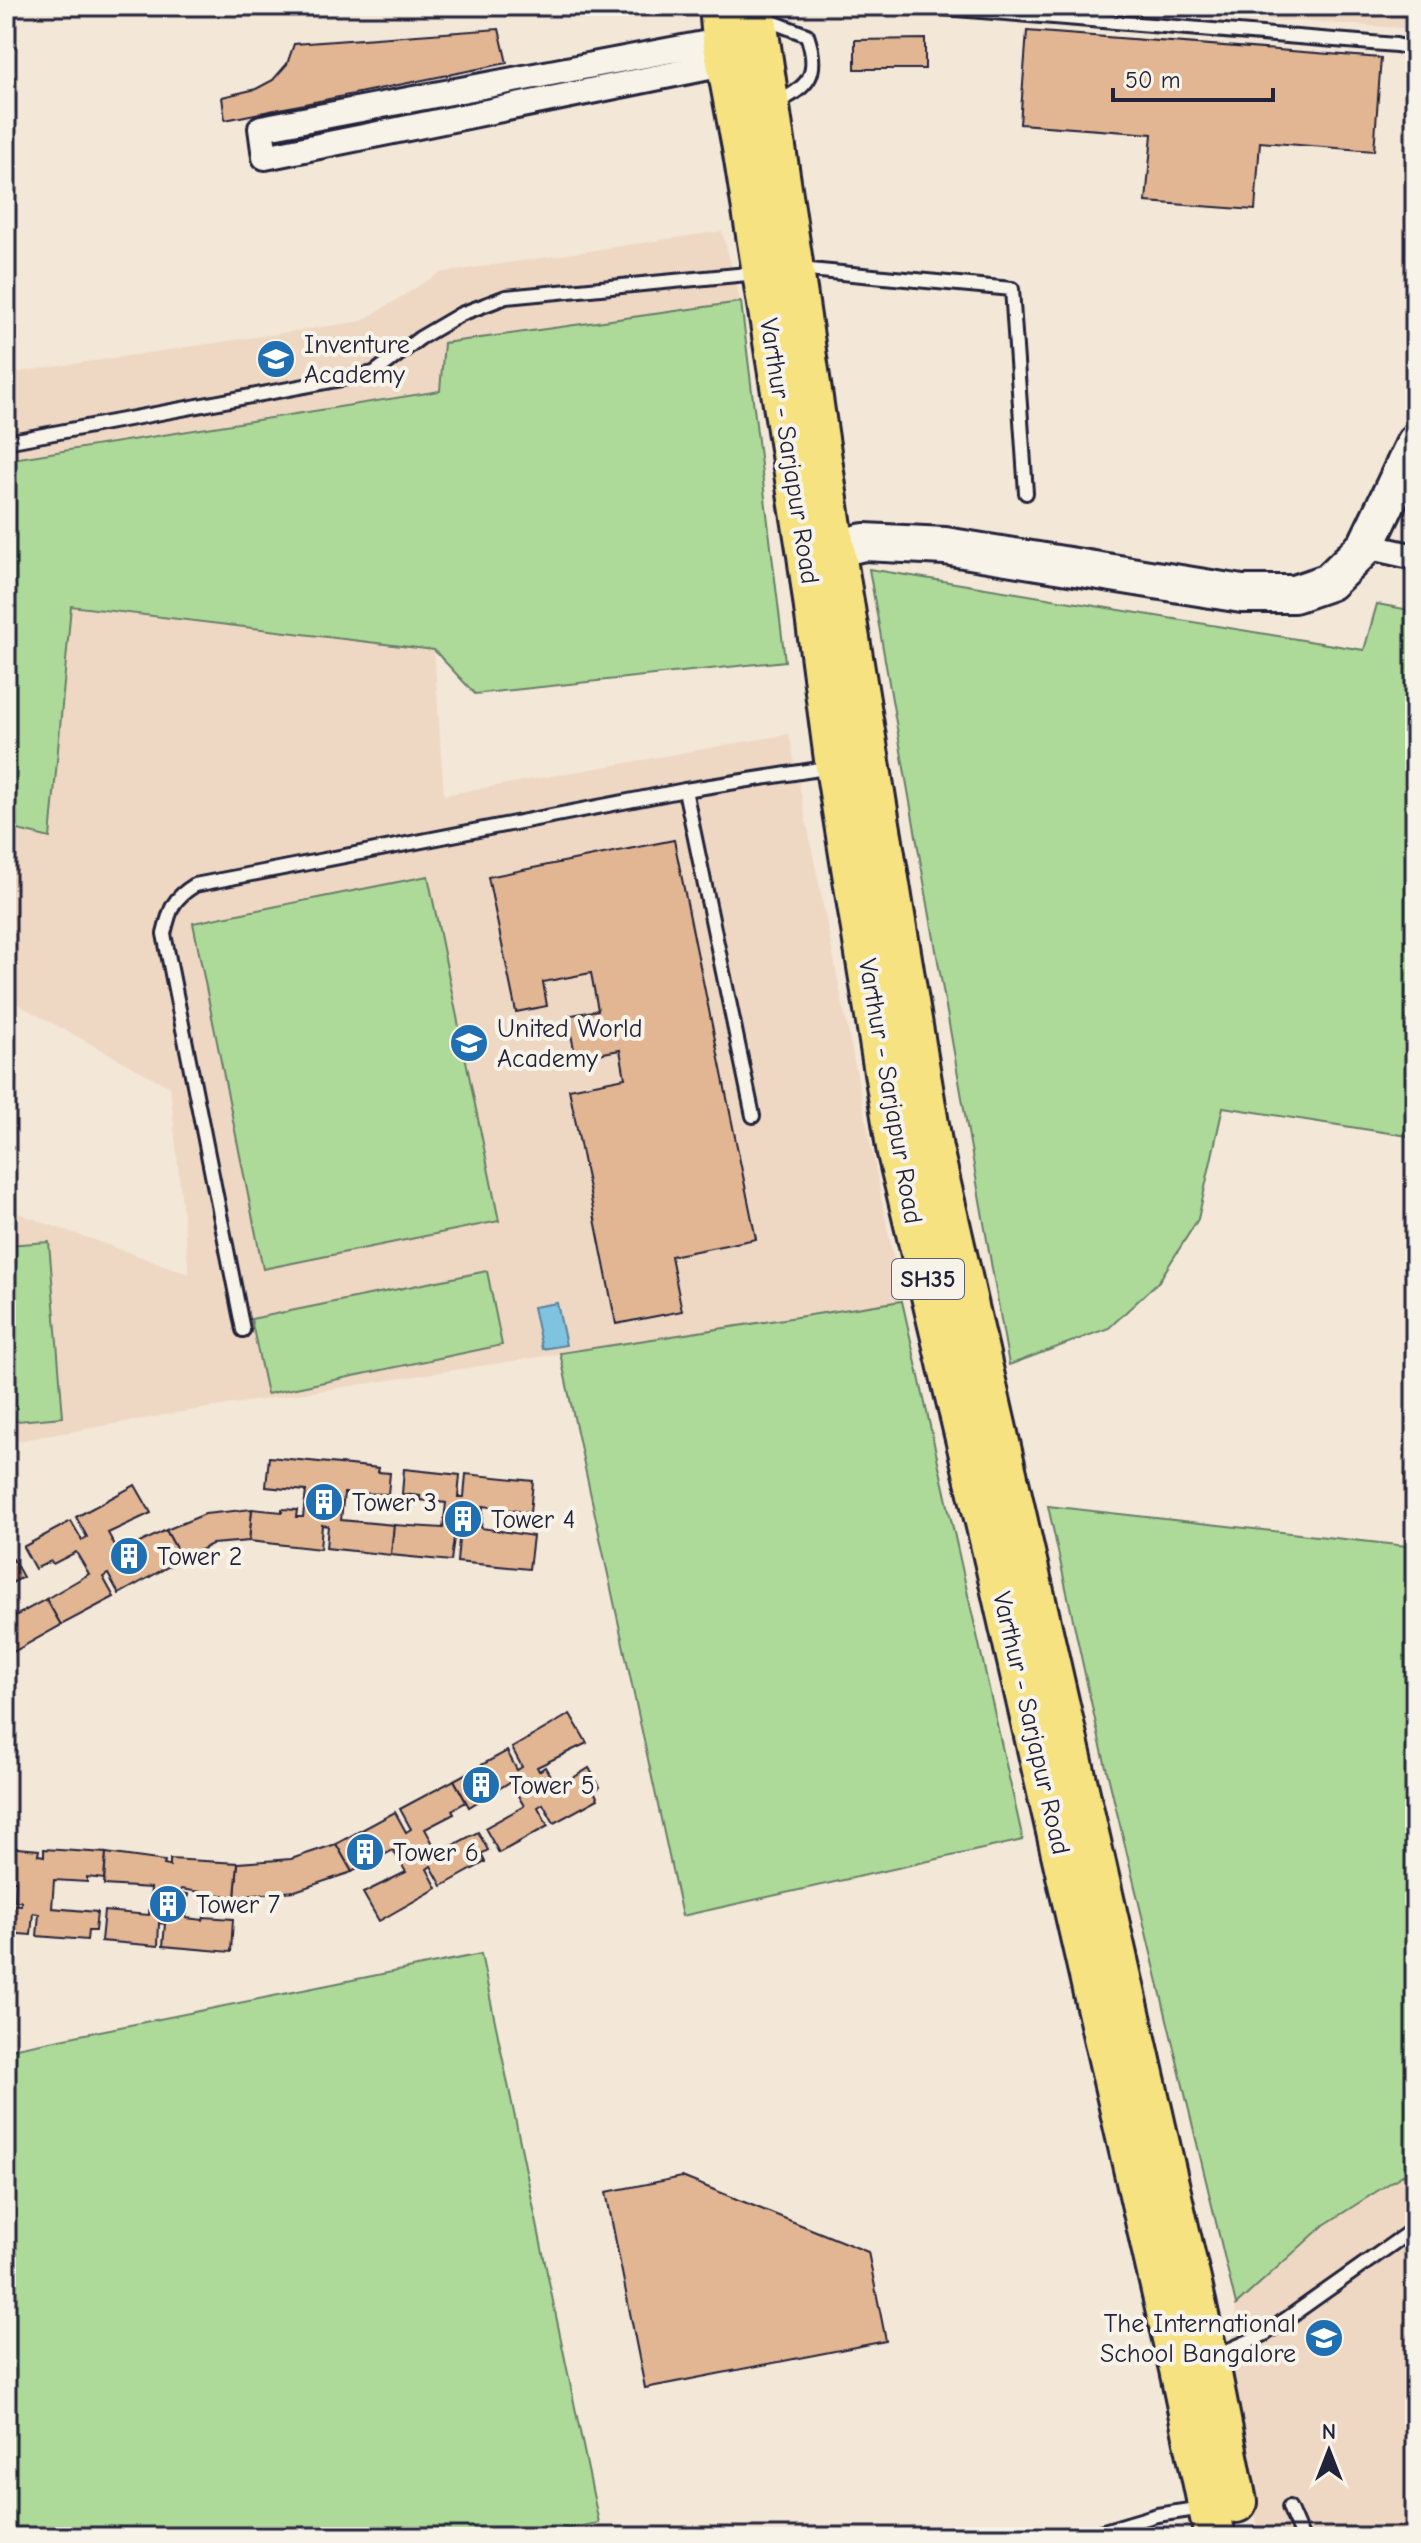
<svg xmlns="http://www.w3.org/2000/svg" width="1421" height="2543" font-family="'Comic Neue',sans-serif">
	<rect width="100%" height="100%" fill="#f3e7d7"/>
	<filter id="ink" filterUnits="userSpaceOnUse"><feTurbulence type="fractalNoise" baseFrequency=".0125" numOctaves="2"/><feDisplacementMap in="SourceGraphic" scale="16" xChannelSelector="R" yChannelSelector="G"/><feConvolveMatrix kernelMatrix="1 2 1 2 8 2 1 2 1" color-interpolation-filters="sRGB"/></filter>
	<g filter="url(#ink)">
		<g fill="#eed8c3">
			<path d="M1111,6H1415V29L1267,19Z"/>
			<path d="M722,231L741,302L445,343L440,391L6,460V374L362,321L440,273Z"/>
			<path d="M71,606L434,650L444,795L789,734L902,1301L182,1412L6,1443V1209L189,1274L170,1087L6,998V827L50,837Z"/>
			<path d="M1415,2167V2537H1259L1231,2371L1236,2305L1324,2225Z"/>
		</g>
		<g fill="#adda99" stroke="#687e6a" stroke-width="2">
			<path d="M741,302L785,661L475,694L434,650L71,606L50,838L6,827V460L440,391L444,343Z"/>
			<path d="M869,569L1364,650L1377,604L1415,611V1137L1223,1107L1198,1219L1159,1281L1109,1328L1009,1365Z"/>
			<path d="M428,876L499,1221L263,1269L193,923Z"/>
			<path d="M49,1242L63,1417L6,1422V1245Z"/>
			<path d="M487,1271L502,1345L267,1394L251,1319Z"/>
			<path d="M902,1301L1023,1840L682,1916L560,1353Z"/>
			<path d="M1048,1506L1415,1547V2167L1324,2225L1236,2305L1099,1738Z"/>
			<path d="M481,1954L599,2523L520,2537H6V2050Z"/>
		</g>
		<path fill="#80c3e1" stroke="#5a839f" stroke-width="2" d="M557,1303L566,1345L542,1349L533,1307Z"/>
		<g fill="#e2b593" stroke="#22223b" stroke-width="2">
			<path d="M499,29L507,63L225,120L222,97L256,89L273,80L287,64L294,44Z"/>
			<path d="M1027,31L1381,58L1374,151L1260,142L1255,210L1146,202L1152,134L1020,124Z"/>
			<path d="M925,39V69H855V40Z"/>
			<path d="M674,840L756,1239L671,1256L682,1311L616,1324L569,1089L625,1078L620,1050L576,1058L567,1016L598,1010L591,973L543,982L547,1006L516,1012L488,877Z"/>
			<path d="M269,1457L379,1468L378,1472L390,1473L388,1494L344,1493L341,1520L394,1525L391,1555L326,1548L328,1526L322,1525L320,1549L249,1541L252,1509L282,1512V1509L297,1510L296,1517H303L306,1491L266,1487Z"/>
			<path d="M404,1469L460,1475L458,1497H464L466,1474L533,1481L530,1513L483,1506L481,1528L533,1536L529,1569L457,1562L459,1539L454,1538L451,1561L391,1555L394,1525L443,1528L446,1503L420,1500V1496L402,1494Z"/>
			<path d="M135,1485L151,1513L108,1533L119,1553L166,1530L182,1559L119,1594L108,1574L103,1577L114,1597L61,1625L46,1599L89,1574L76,1552L53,1564L51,1561L35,1569L23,1547L71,1521L82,1540L87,1537L76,1517Z"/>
			<path d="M252,1509L249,1541L212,1544L182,1559L166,1530L205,1514Z"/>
			<path d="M13,1559L23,1577L6,1586V1563Z"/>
			<path d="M46,1599L61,1625L6,1656V1621Z"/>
			<path d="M570,1714L587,1743L537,1767L539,1771L545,1767L557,1788L589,1768L600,1787L594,1791L598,1799L554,1823L543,1804L538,1807L548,1826L499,1853L485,1828L524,1806L510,1782L469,1807L454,1780L507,1751L517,1770L522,1767L512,1748Z"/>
			<path d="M454,1780L466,1802L452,1810L454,1814L425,1829L438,1853L478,1832L488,1850L481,1854L485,1862L442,1886L431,1866L427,1869L437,1888L379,1921L363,1893L406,1872L393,1850L352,1872L336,1844L395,1812L406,1832L411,1829L400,1809Z"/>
			<path d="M336,1844L352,1872L295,1891L235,1897L238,1863L291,1859Z"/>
			<path d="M6,1847L39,1850L38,1855L44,1856V1849L106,1853L104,1879L87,1877V1882L54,1880L52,1908L97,1912L95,1931H88L87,1940L37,1936L39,1914L33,1913L31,1935L6,1933V1904L21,1905V1901H15L16,1881H6Z"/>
			<path d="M106,1853L165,1861L164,1865L170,1866V1859L238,1863L235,1897L181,1889L180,1893L188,1894L186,1918L203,1920L204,1917L233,1919L231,1952L163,1946L165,1924L159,1923L158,1946L101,1941L104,1911L149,1915L151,1888L104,1885Z"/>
			<path d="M682,2177L868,2252L886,2341L645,2388L606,2192Z"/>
		</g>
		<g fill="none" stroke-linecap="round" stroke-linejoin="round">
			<g stroke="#22223b" stroke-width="18">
				<g id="lane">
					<path d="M919,6L1396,45L1415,49"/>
					<path d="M762,18L807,35C821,76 808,87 774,104"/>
					<path d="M799,269L1012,289L1026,493"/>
					<path d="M6,442L374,373L420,338L461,314L506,297L758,273"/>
					<path d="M685,790L753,1116"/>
					<path d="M243,1330L164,934C170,909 172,899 195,885L685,790L832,767"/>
					<path d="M1213,2357L1265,2334L1415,2228"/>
					<path d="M1289,2507L1302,2537"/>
					<path d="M1095,2537L1100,2532L1157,2515L1203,2508"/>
				</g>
			</g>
			<g stroke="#22223b" stroke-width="30">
				<g id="street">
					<path d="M735,38L261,128L265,157L739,61"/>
					<path d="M1366,546L1415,557"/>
				</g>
			</g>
			<g stroke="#22223b" stroke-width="42">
				<path id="secondary" d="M808,555L864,542L945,546L1242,594H1294L1329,582L1366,546L1415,443"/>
			</g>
			<g stroke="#22223b" stroke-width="46">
				<g id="primary">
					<path d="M720,6L723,40L744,153L808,555L836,767L898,1153L991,1543L1180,2369L1215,2537"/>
					<path d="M754,6L834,547L932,1149L1208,2359L1236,2502"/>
				</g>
			</g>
			<use href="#lane" stroke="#f7f3e8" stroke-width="12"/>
			<use href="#street" stroke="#f7f3e8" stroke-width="24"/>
			<use href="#secondary" stroke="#f7f3e8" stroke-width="36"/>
			<use href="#primary" stroke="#f7e281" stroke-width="40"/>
		</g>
	</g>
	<defs>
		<g id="school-disc" transform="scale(2)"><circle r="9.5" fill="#1f6fb2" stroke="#f7f3e8"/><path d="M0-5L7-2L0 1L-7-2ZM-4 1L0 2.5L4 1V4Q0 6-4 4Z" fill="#fff"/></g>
		<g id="building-disc" transform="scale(2)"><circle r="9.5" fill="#1f6fb2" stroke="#f7f3e8"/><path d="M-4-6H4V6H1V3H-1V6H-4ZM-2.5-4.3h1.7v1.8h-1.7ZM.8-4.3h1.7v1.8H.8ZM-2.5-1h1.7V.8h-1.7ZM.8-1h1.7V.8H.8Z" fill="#fff"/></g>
	</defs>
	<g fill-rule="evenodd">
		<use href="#school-disc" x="276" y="359"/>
		<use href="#school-disc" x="469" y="1043"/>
		<use href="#building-disc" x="324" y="1502"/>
		<use href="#building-disc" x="463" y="1519"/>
		<use href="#building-disc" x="129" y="1556"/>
		<use href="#building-disc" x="481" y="1785"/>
		<use href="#building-disc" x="365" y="1852"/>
		<use href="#building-disc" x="168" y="1904"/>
		<use href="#school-disc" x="1324" y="2338"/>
	</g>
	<g text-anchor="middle" stroke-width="8" stroke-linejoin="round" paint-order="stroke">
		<rect fill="#f7f3e8" stroke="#62616f" stroke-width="2" x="892" y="1259" width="72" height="40" rx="6"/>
		<g font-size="24" font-weight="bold" fill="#22223b">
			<text x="928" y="1287">SH35</text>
		</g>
		<g font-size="26" fill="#22223b" stroke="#f7f3e8" text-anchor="start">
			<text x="304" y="353">Inventure<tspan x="304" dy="30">Academy</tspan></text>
			<text x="497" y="1037">United World<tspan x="497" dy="30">Academy</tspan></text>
			<text x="352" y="1511">Tower 3</text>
			<text x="491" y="1528">Tower 4</text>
			<text x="157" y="1565">Tower 2</text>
			<text x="509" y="1794">Tower 5</text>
			<text x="393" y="1861">Tower 6</text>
			<text x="196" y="1913">Tower 7</text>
			<text x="1296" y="2332" text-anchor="end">The International<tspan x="1296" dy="30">School Bangalore</tspan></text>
		</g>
		<g font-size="26" fill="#22223b" stroke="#f7f3e8">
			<text transform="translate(790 451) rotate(81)" y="9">Varthur - Sarjapur Road</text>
			<text transform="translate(891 1091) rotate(80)" y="9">Varthur - Sarjapur Road</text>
			<text transform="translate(1032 1723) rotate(77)" y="9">Varthur - Sarjapur Road</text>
		</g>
	</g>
	<rect width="1421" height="2543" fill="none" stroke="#f7f3e8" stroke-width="32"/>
	<rect x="16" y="16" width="1389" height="2511" fill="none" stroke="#22223b" stroke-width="3" filter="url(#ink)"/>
	<g transform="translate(1329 2451)" stroke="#f7f3e8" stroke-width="6" paint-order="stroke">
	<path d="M0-6L14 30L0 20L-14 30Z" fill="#22223b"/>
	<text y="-12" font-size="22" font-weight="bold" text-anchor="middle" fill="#22223b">N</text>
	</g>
	<path d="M1113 88v12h160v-12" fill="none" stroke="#22223b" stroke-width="4"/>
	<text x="1125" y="88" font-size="24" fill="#22223b" stroke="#f7f3e8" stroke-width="6" paint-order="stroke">50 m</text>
</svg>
